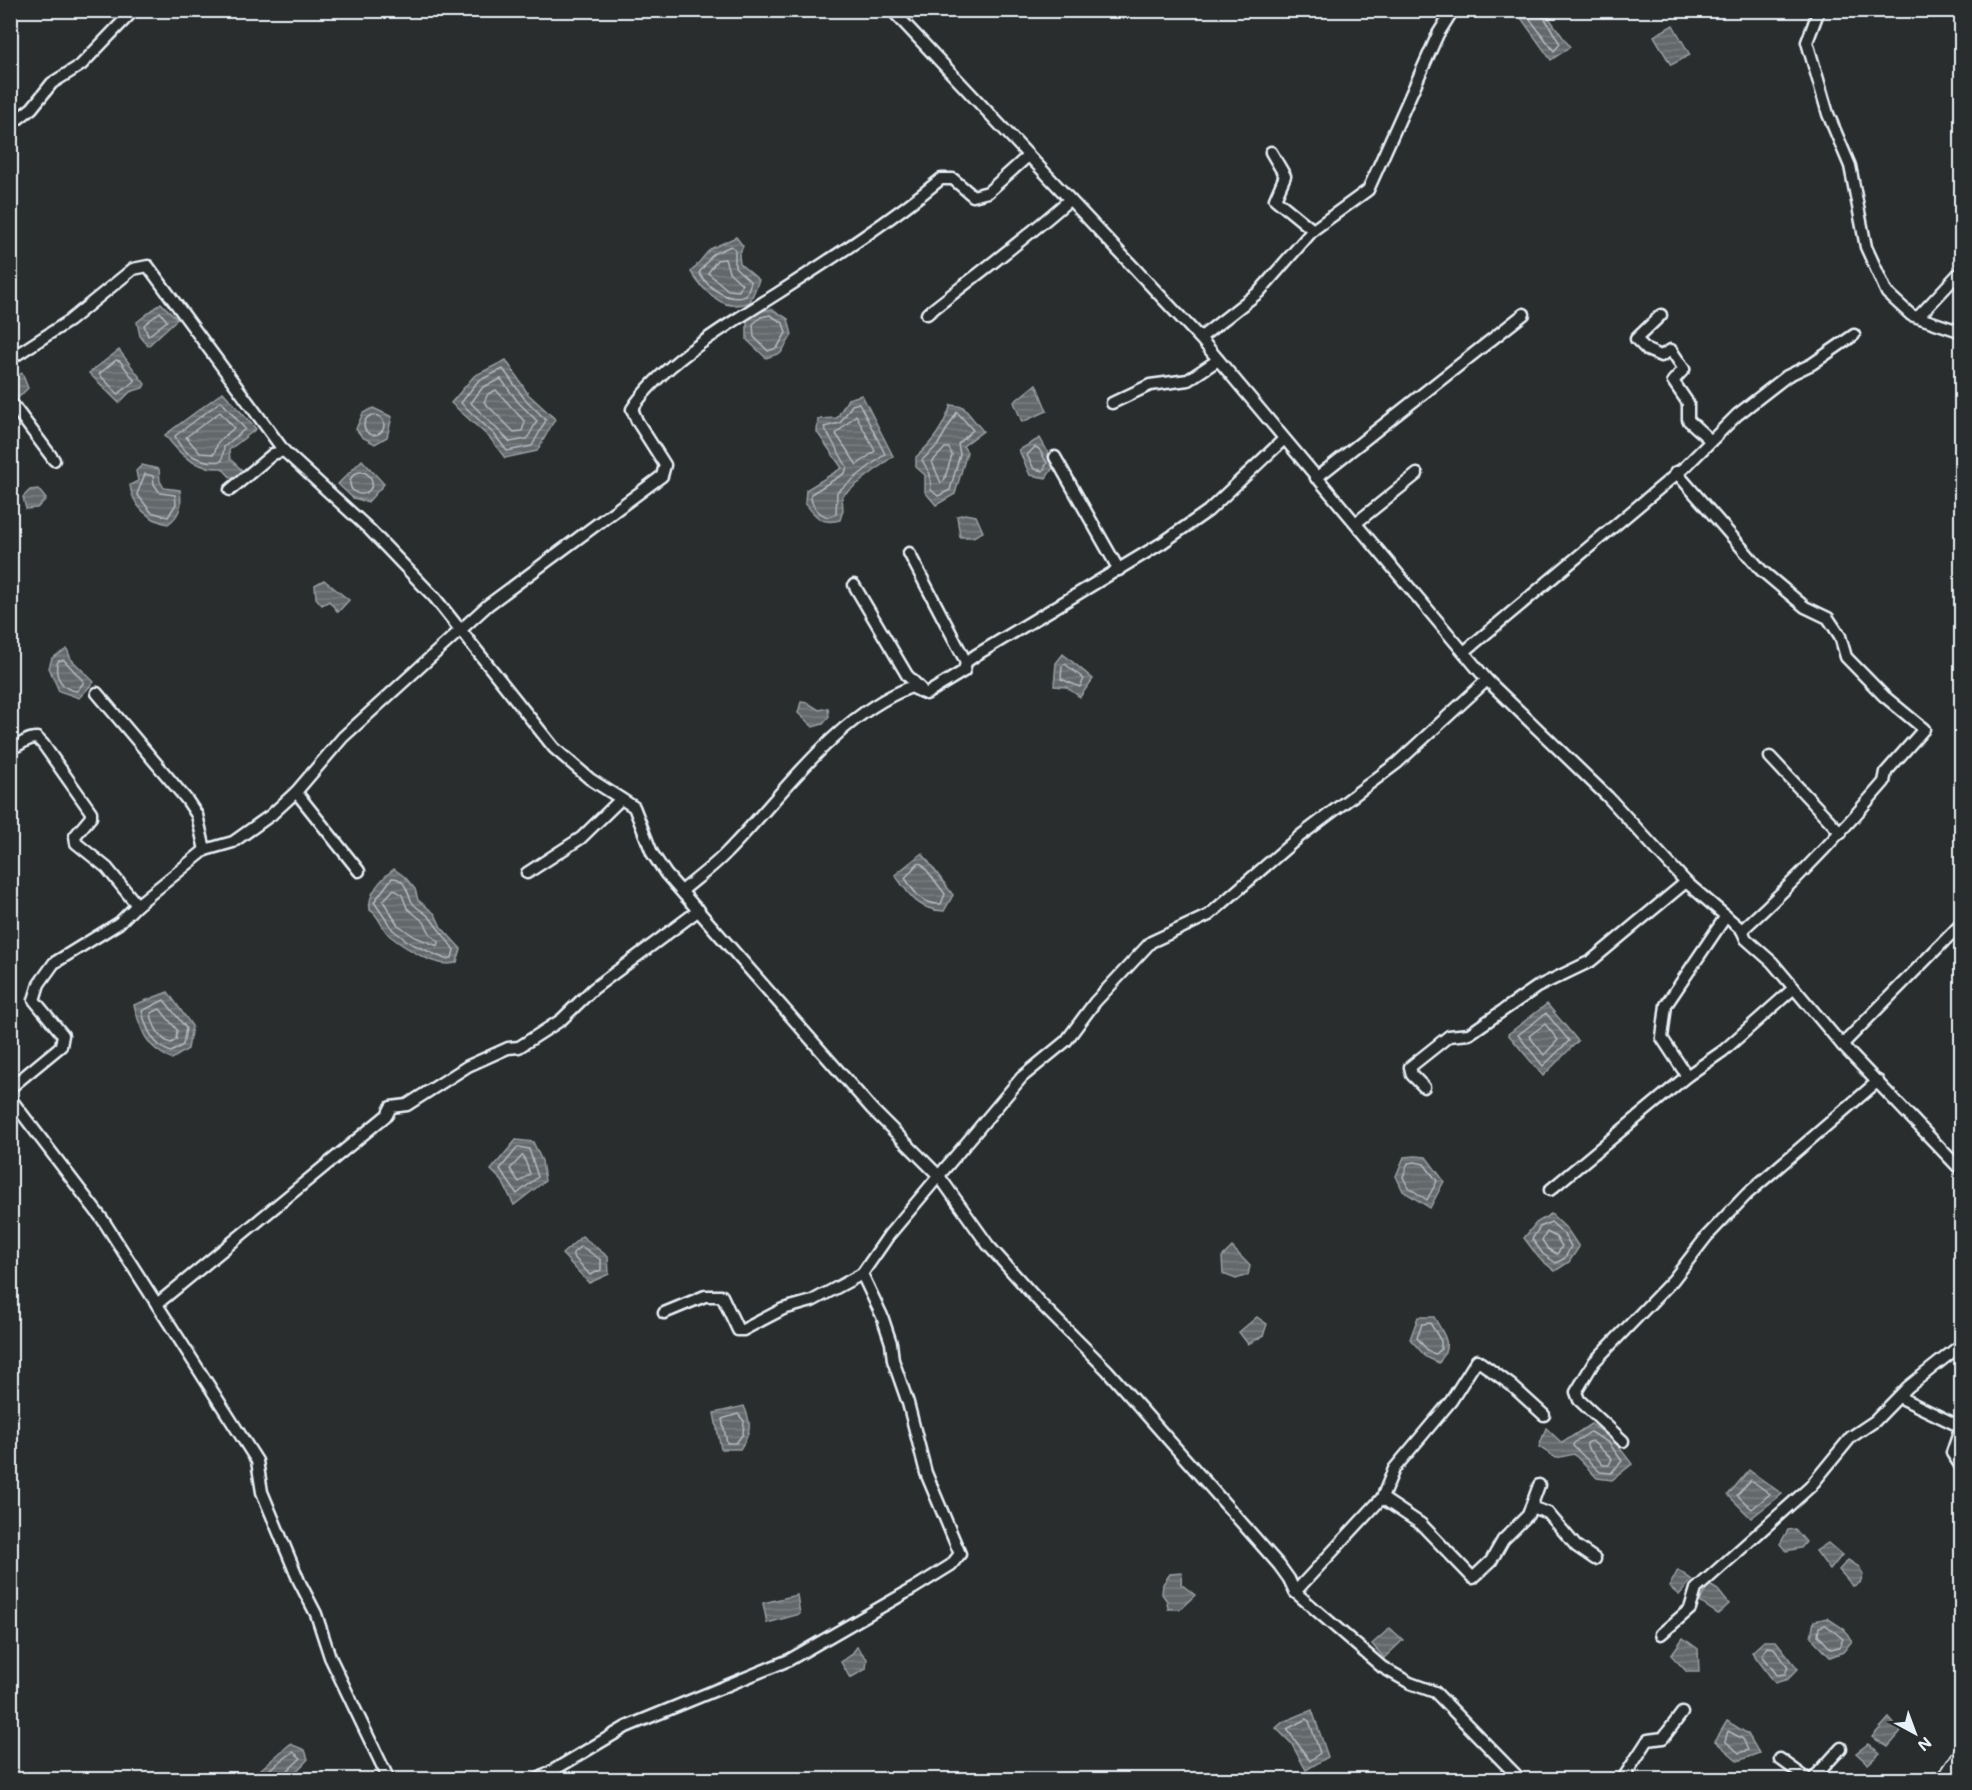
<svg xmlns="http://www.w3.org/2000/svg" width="1972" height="1790" font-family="Mali,sans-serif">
	<defs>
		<pattern id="water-rules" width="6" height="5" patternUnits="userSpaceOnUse" patternTransform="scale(1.5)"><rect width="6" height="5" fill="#63686b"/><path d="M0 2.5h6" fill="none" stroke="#797e81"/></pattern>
	</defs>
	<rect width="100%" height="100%" fill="#2a2d2e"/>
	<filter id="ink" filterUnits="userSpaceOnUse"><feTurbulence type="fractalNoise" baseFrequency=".0167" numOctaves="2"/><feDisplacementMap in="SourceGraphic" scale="12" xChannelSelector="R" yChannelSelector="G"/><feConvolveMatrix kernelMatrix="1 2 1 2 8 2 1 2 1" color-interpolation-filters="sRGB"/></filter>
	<g filter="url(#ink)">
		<g fill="url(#water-rules)" stroke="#989fa3" stroke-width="1.5">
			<path d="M1516,11H1544L1570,47L1551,60Z"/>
			<path d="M1673,25L1690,55L1671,65L1654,36Z"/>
			<path d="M736,237L743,246L739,255L740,264L759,280L750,302C744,304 737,306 731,305C717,304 698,284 691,272L710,249Z"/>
			<path d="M161,303L177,319L148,346L140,336L137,322Z"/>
			<path d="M772,309L788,319L792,335L781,353L766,358L747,340V320L759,311Z"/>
			<path d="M119,350L145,384L143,388L130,392L119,403L89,373Z"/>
			<path d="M506,360L528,394L555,419L537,451L505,458L490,438L451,403L474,376Z"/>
			<path d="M22,373L28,388L18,398L11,381Z"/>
			<path d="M1036,384L1047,411L1022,422L1014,402Z"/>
			<path d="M223,392L256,429L229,450L230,459L244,472L233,480L222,468C194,469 181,456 165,435Z"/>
			<path d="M862,395L893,456L842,496L843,510L840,520C821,525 816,517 805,503L806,490L842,468L817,432L818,419L837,418L848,399Z"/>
			<path d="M951,405L963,407L983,431L963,446L967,452L955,494L936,505L925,492V475L916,467V457C934,441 943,427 951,405Z"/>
			<path d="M373,408L392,417L387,437L375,444L362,437L356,429L363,413Z"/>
			<path d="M1040,438L1055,465L1046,478L1030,475L1019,450Z"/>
			<path d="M362,460L384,484L368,502L353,498L338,484Z"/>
			<path d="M142,465L159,469L160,481L164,488L180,490C182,504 181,515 168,524C149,520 132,506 130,485L138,481L136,471Z"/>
			<path d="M38,489L46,499L37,508L26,509L23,497L30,490Z"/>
			<path d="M965,514L976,516L983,532L973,537H960L957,516Z"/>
			<path d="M324,580L349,600L338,612L329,601L322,605L316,598L315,585Z"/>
			<path d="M67,649L71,659L94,682L79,698L59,691L49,668L52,658Z"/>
			<path d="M1063,654L1093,679L1080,697L1066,687L1054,686L1056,663Z"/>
			<path d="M801,702L808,703L819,710L828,708L829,717L823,724L813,727L798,713Z"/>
			<path d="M922,853L953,895L944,911C918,910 909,895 895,875Z"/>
			<path d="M394,869L405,877L415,889L418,900L435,914L441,927L461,949L457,962C440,971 404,947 390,936C381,928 380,916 370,910C367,894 382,878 394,869Z"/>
			<path d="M168,992L192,1026L188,1049L172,1059C146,1048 141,1031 134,1005Z"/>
			<path d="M1547,1004L1578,1041L1543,1076L1508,1034Z"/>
			<path d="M516,1140L533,1142L542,1161L545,1181L514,1205L502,1181L491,1170Z"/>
			<path d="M1416,1156L1426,1157L1444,1181L1430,1208L1403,1191L1396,1176L1404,1157Z"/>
			<path d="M1551,1214L1567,1229L1579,1247L1569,1262L1555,1271L1539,1258L1524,1238L1536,1223Z"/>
			<path d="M582,1236L608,1257L609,1274L589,1283L562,1254Z"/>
			<path d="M1232,1247L1250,1266L1248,1275L1236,1279L1223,1274L1222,1257Z"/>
			<path d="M1257,1317L1267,1324L1263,1336L1248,1344L1239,1332Z"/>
			<path d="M1418,1317H1434C1445,1337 1453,1342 1439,1363L1426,1357L1410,1339Z"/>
			<path d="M744,1406C752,1424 751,1433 740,1449H721L714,1413Z"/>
			<path d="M1591,1424L1613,1439L1632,1464L1612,1480L1597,1478L1574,1454L1556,1458L1539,1447L1546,1428L1562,1443Z"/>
			<path d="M1749,1470L1782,1494L1751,1518L1728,1495Z"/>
			<path d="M1795,1529L1806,1542L1801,1548L1786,1551L1780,1544L1788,1530Z"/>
			<path d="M1828,1543L1842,1555L1830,1570L1816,1551Z"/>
			<path d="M1848,1560L1859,1567L1863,1574L1860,1583L1853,1586L1839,1570Z"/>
			<path d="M1678,1570L1692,1580L1679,1595L1669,1587Z"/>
			<path d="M1182,1573L1181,1584L1195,1595L1180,1609H1168L1167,1601L1162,1594L1163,1584L1170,1574Z"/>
			<path d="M1708,1584L1718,1590L1729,1604L1718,1614L1700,1602Z"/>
			<path d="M797,1595L800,1614L767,1623L763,1603Z"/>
			<path d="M1827,1618L1844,1629L1852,1641L1843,1652L1830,1657L1811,1637L1814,1621Z"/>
			<path d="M1390,1628L1403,1640L1384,1658L1372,1644Z"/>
			<path d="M1683,1638L1698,1649L1699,1672H1687L1671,1655Z"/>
			<path d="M1764,1641H1776L1798,1669L1788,1679L1775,1683L1752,1652Z"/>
			<path d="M857,1647L867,1659L866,1669L850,1678L841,1662L851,1655Z"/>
			<path d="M1312,1710L1328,1757L1306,1770L1291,1743L1276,1728L1283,1722Z"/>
			<path d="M1889,1718L1901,1732L1888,1747L1872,1737Z"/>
			<path d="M1727,1721L1748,1734L1759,1753L1738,1761L1715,1741Z"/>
			<path d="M290,1744L305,1750L308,1759C295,1774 288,1780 268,1779L260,1770Z"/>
			<path d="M1868,1744L1880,1753L1868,1764L1856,1753Z"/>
		</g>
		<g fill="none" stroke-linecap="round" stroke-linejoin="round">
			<g stroke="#b3bac0" stroke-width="1.5">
				<path d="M1523,10L1554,51L1560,44L1540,10"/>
				<path d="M731,246L735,249V267L751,282L746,296C729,303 708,288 699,273L713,254Z"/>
				<path d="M725,259L729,272L742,284L739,291L728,290L708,273L717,260Z"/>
				<path d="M160,312L167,321L148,336L144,325Z"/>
				<path d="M770,315L783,323L786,333L777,348L768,351L754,337L753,324L761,317Z"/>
				<path d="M116,360L120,361L135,381L118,394L99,374Z"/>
				<path d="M503,369L524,398L546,420L532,446L507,451L494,434L461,403L478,381Z"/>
				<path d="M501,379L518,402L537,421L527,439L510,442L471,403L483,387Z"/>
				<path d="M496,390L525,422L522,431L514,432L484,402L488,394Z"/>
				<path d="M221,401L245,429L224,447L222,461C203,464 182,455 175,436Z"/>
				<path d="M859,403L885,454L837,492L836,514L828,517C818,514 810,504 811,494L845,473L847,467L824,427L840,423L852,405Z"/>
				<path d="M220,412L234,428L218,442L214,454L200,453L186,437Z"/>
				<path d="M957,412L973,430L958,444L960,454L950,490L938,496L931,490L930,474L922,460L937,446Z"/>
				<circle cx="374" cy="425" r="10"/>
				<path d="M856,415L875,451L857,465L836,434Z"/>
				<path d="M1035,447L1039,449L1047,463L1043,471L1034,469L1027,455Z"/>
				<path d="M945,448H949L952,455L944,481L941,483L932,462Z"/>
				<circle cx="361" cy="483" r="11"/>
				<path d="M145,474L153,476L154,484L160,493L175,495L176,504L168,517L151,512L137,494Z"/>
				<path d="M64,660L84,682L77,691C62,690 53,675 58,661Z"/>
				<path d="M1065,664L1084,679L1080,687L1061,679L1062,666Z"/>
				<path d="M918,863L922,864L945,894L941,904C922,905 914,892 905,878Z"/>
				<path d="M392,878C406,878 407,893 412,902C416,909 426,912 431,919C438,929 447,939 454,950L452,958L445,959L410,943L393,930L374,902Z"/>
				<path d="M394,889L402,895L407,908L424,922L431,935L439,942L438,946L415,937L398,925L383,901Z"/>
				<path d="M164,1000L186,1028L183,1045L171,1052C153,1046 146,1028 142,1011Z"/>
				<path d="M160,1009L177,1030L176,1040L171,1043C160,1040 152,1024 151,1013Z"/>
				<path d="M1546,1013L1569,1041L1543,1066L1518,1035Z"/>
				<path d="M1545,1024L1558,1040L1544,1055L1529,1036Z"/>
				<path d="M518,1147L529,1149L538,1177L517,1194L500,1169Z"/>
				<path d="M523,1155L530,1174L519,1182L510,1169Z"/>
				<path d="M1415,1162L1424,1164L1437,1181L1427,1200L1408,1187L1403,1177L1408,1163Z"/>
				<path d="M1551,1222L1563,1233L1571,1246L1565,1258L1556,1263L1543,1254L1532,1239L1540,1227Z"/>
				<path d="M1547,1232L1556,1237L1562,1246L1557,1254L1548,1249L1542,1240Z"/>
				<path d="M581,1246L601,1260V1270L590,1275L573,1256V1253Z"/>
				<path d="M1430,1323L1441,1341V1349L1436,1354L1429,1352L1417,1338L1422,1324Z"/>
				<path d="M738,1414L744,1421L743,1434L736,1443H727L722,1419Z"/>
				<path d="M1590,1432L1609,1443L1622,1461L1611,1473L1600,1472L1573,1446L1574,1443Z"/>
				<path d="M1592,1441L1612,1459L1609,1465H1603L1587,1447V1443Z"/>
				<path d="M1751,1480L1770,1494L1752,1509L1737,1495Z"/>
				<path d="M1826,1625L1843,1639L1839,1647L1831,1649L1818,1635L1819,1627Z"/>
				<path d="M1767,1647L1774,1648L1788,1667L1785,1674L1777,1675L1762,1655Z"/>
				<path d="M1306,1719L1309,1721L1320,1753L1310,1761L1287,1729Z"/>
				<path d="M1728,1731L1743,1739L1748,1750L1739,1753L1725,1741Z"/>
				<path d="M272,1780L270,1769L293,1752L301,1758L285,1773L284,1780"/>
			</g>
			<g stroke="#e8f1f8" stroke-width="15">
				<g id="minor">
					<path d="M1819,10L1807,42L1828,114L1850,166L1866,247L1887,293L1911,315L1962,332"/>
					<path d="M10,125L32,108L52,83L81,65L134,10"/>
					<path d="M1271,152L1285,176L1275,199L1313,230"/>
					<path d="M927,314C975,276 1024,240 1069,200"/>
					<path d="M1661,315L1636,339L1647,350L1661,356L1671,350L1684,369L1673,381L1688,403V420L1710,440"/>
					<path d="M1919,316L1962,270"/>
					<path d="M1200,338L1259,292L1313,230L1368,190L1438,34L1453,10"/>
					<path d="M10,359L69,321L133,269L148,266L284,451"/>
					<path d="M10,401L54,460"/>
					<path d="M1112,403L1150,385L1188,380L1218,360"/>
					<path d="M1055,457L1119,570"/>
					<path d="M1676,472L1761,570L1805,607L1828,618L1840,636L1846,657L1884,696L1924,729L1886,772L1884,782C1840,834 1793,884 1742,930"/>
					<path d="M1316,478L1524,314"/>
					<path d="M230,490L273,454L284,451L369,529L435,598L554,748L590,779L634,807L652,853L666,874L872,1109L939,1176L988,1245L1042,1305L1107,1370L1279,1565L1289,1579L1295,1592L1382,1667L1410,1683L1435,1692L1521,1780"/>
					<path d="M1356,523L1417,474"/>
					<path d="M909,553L966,662"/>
					<path d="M854,585L907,675L921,689"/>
					<path d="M1464,652L1686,466L1737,415L1787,376L1812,364L1854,335"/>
					<path d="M1487,680L1608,797L1686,882L1742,930L1746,939L1772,962L1842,1045L1962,1171"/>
					<path d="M97,693L187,800L197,815L205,850"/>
					<path d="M10,748C20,747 26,737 37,738L43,744L91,812V817L75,836L76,843L107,868L137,905"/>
					<path d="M1770,757L1841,833"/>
					<path d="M296,792L359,871"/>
					<path d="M527,873L581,838L621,799"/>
					<path d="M682,891C697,878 714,866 727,852C783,795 835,716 911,687L926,694L964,671L966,662L976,655L1162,543L1208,511L1283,440"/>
					<path d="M1842,1045L1962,923"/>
					<path d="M1687,1076L1662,1038L1666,1005L1726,916"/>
					<path d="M1424,1087L1412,1075L1410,1067L1449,1036L1469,1034L1537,987L1591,961L1686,882"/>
					<path d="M10,1088L61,1046L63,1035L34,1000L39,984L54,963L119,923L137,905L205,850L233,842L271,815L296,792L343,737L488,605L662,476L665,465L637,421L632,409C662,363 729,324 775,295C831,259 889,222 941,179H953L973,196L988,192L1028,156"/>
					<path d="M10,1098L103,1220L257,1461L262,1492L299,1581L316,1614L330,1657L389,1780"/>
					<path d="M1550,1190L1687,1076L1723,1051L1794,988"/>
					<path d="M157,1304L387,1115L391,1107L407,1105L468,1066L508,1048L519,1047L561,1020L593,989L699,910"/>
					<path d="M664,1313L705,1296H722L738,1330H743L783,1309L812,1301L862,1274L889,1235L1022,1077L1066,1041L1095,1002L1151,942L1209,915L1300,836L1397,763L1487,680L1200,338L892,10"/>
					<path d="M1899,1397L1961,1427L1952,1453L1962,1468"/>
					<path d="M1623,1441L1579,1400L1576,1392L1594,1362L1673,1280L1707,1236L1747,1194L1878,1081"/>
					<path d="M1382,1498L1421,1524L1473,1578L1491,1561L1503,1540L1528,1515L1539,1485"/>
					<path d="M1531,1507L1548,1513L1576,1546L1595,1559"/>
					<path d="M1295,1592L1382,1498L1394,1469L1451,1401L1477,1360L1511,1385L1544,1415"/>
					<path d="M1661,1634L1690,1609L1696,1589L1810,1487L1851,1437L1875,1421L1908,1387L1962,1344"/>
					<path d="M1780,1759L1809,1780"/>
					<path d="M537,1780L626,1727L789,1660L914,1588L951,1565L960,1554L926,1473L908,1403L893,1360L891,1343L882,1316L862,1274"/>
					<path d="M1622,1780L1648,1740L1663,1738L1682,1713"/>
					<path d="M1812,1780L1841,1748"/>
				</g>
			</g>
			<g stroke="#e8f1f8" stroke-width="18">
				<path id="major" d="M1944,1780L1962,1753"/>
			</g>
			<use href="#minor" stroke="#2a2d2e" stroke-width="10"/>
			<use href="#major" stroke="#2a2d2e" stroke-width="14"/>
		</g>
	</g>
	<rect width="1972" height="1790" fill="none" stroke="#2a2d2e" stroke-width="36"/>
	<rect x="18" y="18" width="1936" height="1754" fill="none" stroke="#e8f1f8" stroke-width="2" filter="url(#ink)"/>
	<g transform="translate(1915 1733) rotate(139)" stroke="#2a2d2e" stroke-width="4.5" paint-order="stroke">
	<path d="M0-4.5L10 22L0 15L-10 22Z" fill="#e8f1f8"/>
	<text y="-9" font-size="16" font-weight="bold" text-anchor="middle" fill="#e8f1f8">N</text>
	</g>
</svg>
